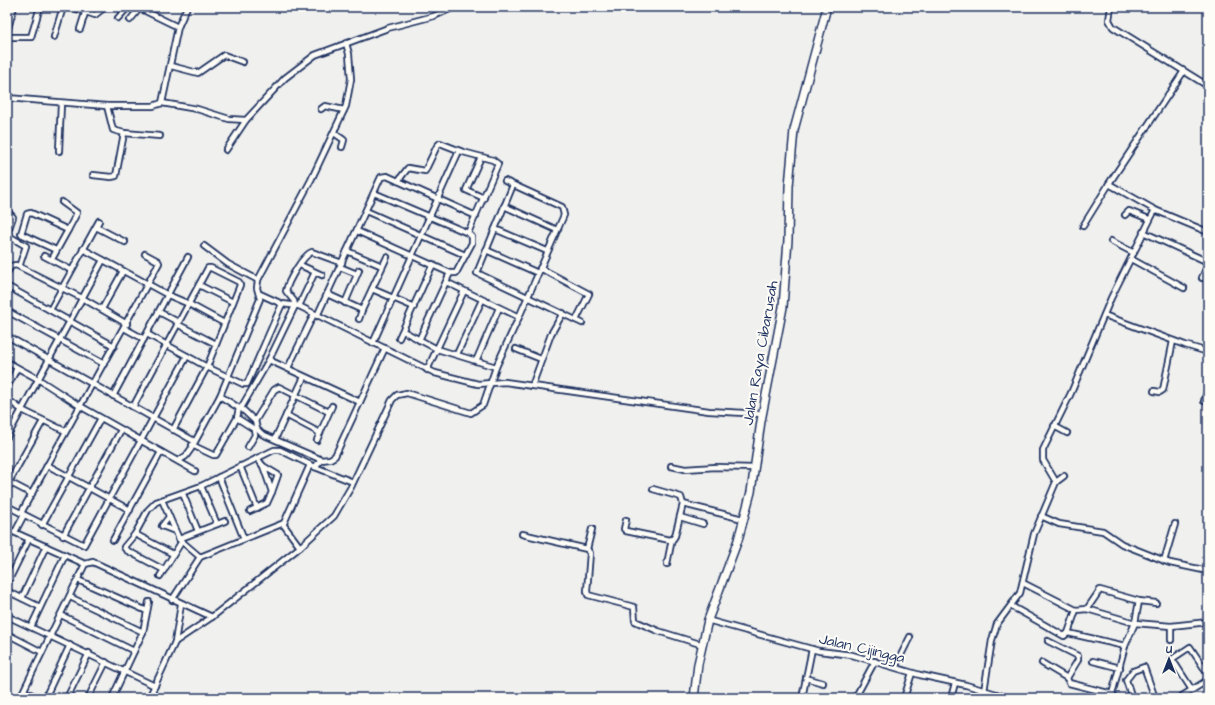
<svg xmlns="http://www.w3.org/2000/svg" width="1215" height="705" font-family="'Architects Daughter',sans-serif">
	<rect width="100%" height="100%" fill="#f0f0ee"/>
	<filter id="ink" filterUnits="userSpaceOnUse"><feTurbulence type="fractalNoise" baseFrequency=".025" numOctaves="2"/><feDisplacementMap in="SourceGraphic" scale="8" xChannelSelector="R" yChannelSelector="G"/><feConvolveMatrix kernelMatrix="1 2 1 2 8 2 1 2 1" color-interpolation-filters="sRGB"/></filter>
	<g filter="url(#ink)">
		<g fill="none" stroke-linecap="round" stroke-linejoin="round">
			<g stroke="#1b2f5e" stroke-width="8">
				<g id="minor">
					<path d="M71,7L95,15L105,7"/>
					<path d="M137,7L178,27"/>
					<path d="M1111,7L1109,20L1113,27L1208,86"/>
					<path d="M118,18L128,7"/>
					<path d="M130,20L139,9"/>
					<path d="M80,29L87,7"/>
					<path d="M7,32L14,7"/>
					<path d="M7,37H31L40,7"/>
					<path d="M54,37L63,7"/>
					<path d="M171,66L198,73L224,55L243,62"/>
					<path d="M7,98L107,106H153L162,103L197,109L229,119L246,120L285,78L315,55L388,28L434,16L454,7"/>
					<path d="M162,103L178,27L187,7"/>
					<path d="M107,106L113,130L124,133L160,136"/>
					<path d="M321,109L325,106L344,110"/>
					<path d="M334,133L344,140L342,147"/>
					<path d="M226,150L246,120"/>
					<path d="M59,151L61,103"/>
					<path d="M481,157L466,190L484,198"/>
					<path d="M93,175L111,177L116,176L124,133"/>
					<path d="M505,181L562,207L564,215L519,317"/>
					<path d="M513,185L495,229L547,251"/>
					<path d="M1108,185L1184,71"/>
					<path d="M374,193L468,233"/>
					<path d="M62,202L77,213L68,230"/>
					<path d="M504,206L557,230"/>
					<path d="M7,211L13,217L7,234"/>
					<path d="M366,211L465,255"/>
					<path d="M1125,215L1129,211L1149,219"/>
					<path d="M1083,226L1109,184L1155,210"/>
					<path d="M96,227L125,242"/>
					<path d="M495,229L477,273L582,323"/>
					<path d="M357,231L450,273H456L472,243V237L468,233L498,164L493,160L463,152L440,143L437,146L425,171L408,168L398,181"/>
					<path d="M1143,232L1208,262"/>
					<path d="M7,235L26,246L20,264"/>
					<path d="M1111,241L1134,253"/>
					<path d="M204,246L228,264L258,280"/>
					<path d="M83,249L168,295L189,304L224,323"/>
					<path d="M486,250L538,273"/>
					<path d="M347,251L382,266"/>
					<path d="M44,256L71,270"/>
					<path d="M52,259L68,230L31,213L27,214L21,234L56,250"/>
					<path d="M1131,259L1184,288"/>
					<path d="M300,265L322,275"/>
					<path d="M340,267L357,274"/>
					<path d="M540,268L589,294L576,320"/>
					<path d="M7,273L11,266L16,265L82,298L127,324"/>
					<path d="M1202,278L1208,264"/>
					<path d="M199,285L233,302"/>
					<path d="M7,286L114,346"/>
					<path d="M372,289L414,307"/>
					<path d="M327,294L362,310L387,257"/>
					<path d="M345,303L359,270"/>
					<path d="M282,304L299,306L435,373L478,384L505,382L709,411L762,414"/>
					<path d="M299,306L315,272"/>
					<path d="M102,309L123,271"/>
					<path d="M50,310L99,221"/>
					<path d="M7,311L104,364"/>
					<path d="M159,312L178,322"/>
					<path d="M1104,315L1185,345L1208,352"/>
					<path d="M317,316L381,177L387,176L476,216"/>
					<path d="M359,319L362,310"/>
					<path d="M177,324L216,344"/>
					<path d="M124,328L144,339"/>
					<path d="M403,331L437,349L496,367"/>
					<path d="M147,334L207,367L243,384H247L282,304L260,294"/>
					<path d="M7,336L194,441"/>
					<path d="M399,338L433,264"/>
					<path d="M419,340L450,273"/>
					<path d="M373,343L459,151"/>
					<path d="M516,349L541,359"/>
					<path d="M457,354L482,300"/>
					<path d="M269,360L360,402"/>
					<path d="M476,361L499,308"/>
					<path d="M7,362L38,379L80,406L195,471"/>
					<path d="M288,368L314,314"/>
					<path d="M427,370L464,291"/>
					<path d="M532,386L551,334L563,313"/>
					<path d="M7,388L17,368"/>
					<path d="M1154,391L1160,392L1163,390L1173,341"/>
					<path d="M113,396L188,257"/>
					<path d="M220,396L239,408L237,418L254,429L255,435L248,447"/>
					<path d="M7,399L22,410L65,431"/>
					<path d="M1204,401L1208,389"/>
					<path d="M133,407L208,268H211L239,282L240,285L207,367L173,430"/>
					<path d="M329,412L279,387L274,390L255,421L241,408L269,360L295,306L294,301L286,291C288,281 303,255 312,252L342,263"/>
					<path d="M286,415L320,433L332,406"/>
					<path d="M255,421L257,429L262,434L322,460"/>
					<path d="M1054,426L1067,433"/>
					<path d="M7,437L103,260"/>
					<path d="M275,439L304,377"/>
					<path d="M317,440L320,433"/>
					<path d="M192,445L213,455H216L237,418"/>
					<path d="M178,461L186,456L191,449L220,396L260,299L257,288L258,280L311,180L346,106L351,79L349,54L346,43"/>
					<path d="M47,465L130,510"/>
					<path d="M240,466L257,508"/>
					<path d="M263,466L278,475L272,492"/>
					<path d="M671,466L685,469L716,467L754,468"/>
					<path d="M315,467L321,460L330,459L335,456L385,348"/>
					<path d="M219,477L244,539"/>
					<path d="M7,481L32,494"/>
					<path d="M9,482L43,421"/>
					<path d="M1056,482L1064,476"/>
					<path d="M201,486L217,524"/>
					<path d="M653,489L681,497L683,504"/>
					<path d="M183,494L198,531"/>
					<path d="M162,500L179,539L200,557"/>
					<path d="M7,506L84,545L187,356"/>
					<path d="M250,511L267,503L272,492L263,466L257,458"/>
					<path d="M21,513L159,263L158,261L145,254"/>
					<path d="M1041,516L1059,524L1103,531L1122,544L1170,563L1208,571"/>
					<path d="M169,517L162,526L175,531"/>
					<path d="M680,517L703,524"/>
					<path d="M626,520L624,529L626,531L670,540L673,539L675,536L683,504L743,519"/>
					<path d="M283,524L300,547"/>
					<path d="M42,525L101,418"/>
					<path d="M7,529L85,564"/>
					<path d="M15,532L24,515"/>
					<path d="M135,534L173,554"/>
					<path d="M522,534L587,549L590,553L587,591L588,595L634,607L635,621L658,631L700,644"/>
					<path d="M63,536L121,430"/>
					<path d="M179,539L225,521"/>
					<path d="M7,540L11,531"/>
					<path d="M113,540L161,452"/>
					<path d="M182,541L164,570L126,550L124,547L135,534L148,510L156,502L201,486L274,450H280L315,467L353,482"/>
					<path d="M587,549L592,529"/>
					<path d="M1164,561L1175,524"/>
					<path d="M667,564L672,539"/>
					<path d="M160,576L164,570"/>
					<path d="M78,580L147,611"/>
					<path d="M1023,583L1076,610L1087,609L1135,623L1171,626L1208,622"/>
					<path d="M7,584L29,539"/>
					<path d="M7,591L40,607"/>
					<path d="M70,597L143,632"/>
					<path d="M22,598L46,546"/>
					<path d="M172,600L200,557L284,523L310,465"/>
					<path d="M1011,606L1064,636L1068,633L1125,646"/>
					<path d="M1087,609L1100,590L1139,601L1156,603"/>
					<path d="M61,615L134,651"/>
					<path d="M7,616L155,686"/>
					<path d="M707,620L819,651L852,655L920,675L966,685L1010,698"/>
					<path d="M1171,626V640"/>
					<path d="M31,627L65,555"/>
					<path d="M1068,633L1076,610"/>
					<path d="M9,635L42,652"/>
					<path d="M1048,641L1078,656V660L1067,678L1069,683L1112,694"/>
					<path d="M175,642L212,617L300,547L334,516L351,487L392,400L397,395L407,393L471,413L483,405L496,367L519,317L446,282"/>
					<path d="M1093,661L1120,668"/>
					<path d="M1042,663L1067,678"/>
					<path d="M895,667L910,637"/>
					<path d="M806,678L823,683"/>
					<path d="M1192,690L1172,659L1190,647L1208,674"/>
					<path d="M24,691L39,698"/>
					<path d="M20,698L85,564L93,562L212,617"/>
					<path d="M45,698L70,645"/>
					<path d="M67,698L89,653"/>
					<path d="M88,698L106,662"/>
					<path d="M112,698L143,632L149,602"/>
					<path d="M149,698L175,642L181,604"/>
					<path d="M802,698L812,649"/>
					<path d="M855,698L875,661"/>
					<path d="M904,698L912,673"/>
					<path d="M951,698L955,683"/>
					<path d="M983,698L992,640L997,624L1020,593L1034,534L1056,482L1043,460V450L1071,393L1111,298L1155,210L1208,232"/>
					<path d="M1116,698L1112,694L1125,646L1135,623L1139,601"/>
					<path d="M1132,698L1126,680L1133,671L1144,667L1155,698"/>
					<path d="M1179,698L1208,680"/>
				</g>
			</g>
			<g stroke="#1b2f5e" stroke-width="10">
				<path id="primary" d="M694,698L698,664L708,620L738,540L751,492L761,421L783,307L788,240L789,186L794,130L827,7"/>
			</g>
			<use href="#minor" stroke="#fdfcf7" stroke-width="4.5"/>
			<use href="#primary" stroke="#fdfcf7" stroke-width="7"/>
		</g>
	</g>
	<g text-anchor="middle" stroke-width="4" stroke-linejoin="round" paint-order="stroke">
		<g font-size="15" fill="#1b2f5e" stroke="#fdfcf7">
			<text transform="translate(760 353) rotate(-80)" y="5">Jalan Raya Cibarusah</text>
			<text transform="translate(862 648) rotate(13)" y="5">Jalan Cijingga</text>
		</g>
	</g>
	<rect width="1215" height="705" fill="none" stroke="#fdfcf7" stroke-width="24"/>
	<rect x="12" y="12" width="1191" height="681" fill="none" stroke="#1b2f5e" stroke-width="1.5" filter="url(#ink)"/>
	<g transform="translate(1169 659)" stroke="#fdfcf7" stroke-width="3" paint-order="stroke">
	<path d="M0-3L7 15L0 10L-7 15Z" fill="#1b2f5e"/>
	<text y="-6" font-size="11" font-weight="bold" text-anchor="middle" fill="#1b2f5e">U</text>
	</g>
</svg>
